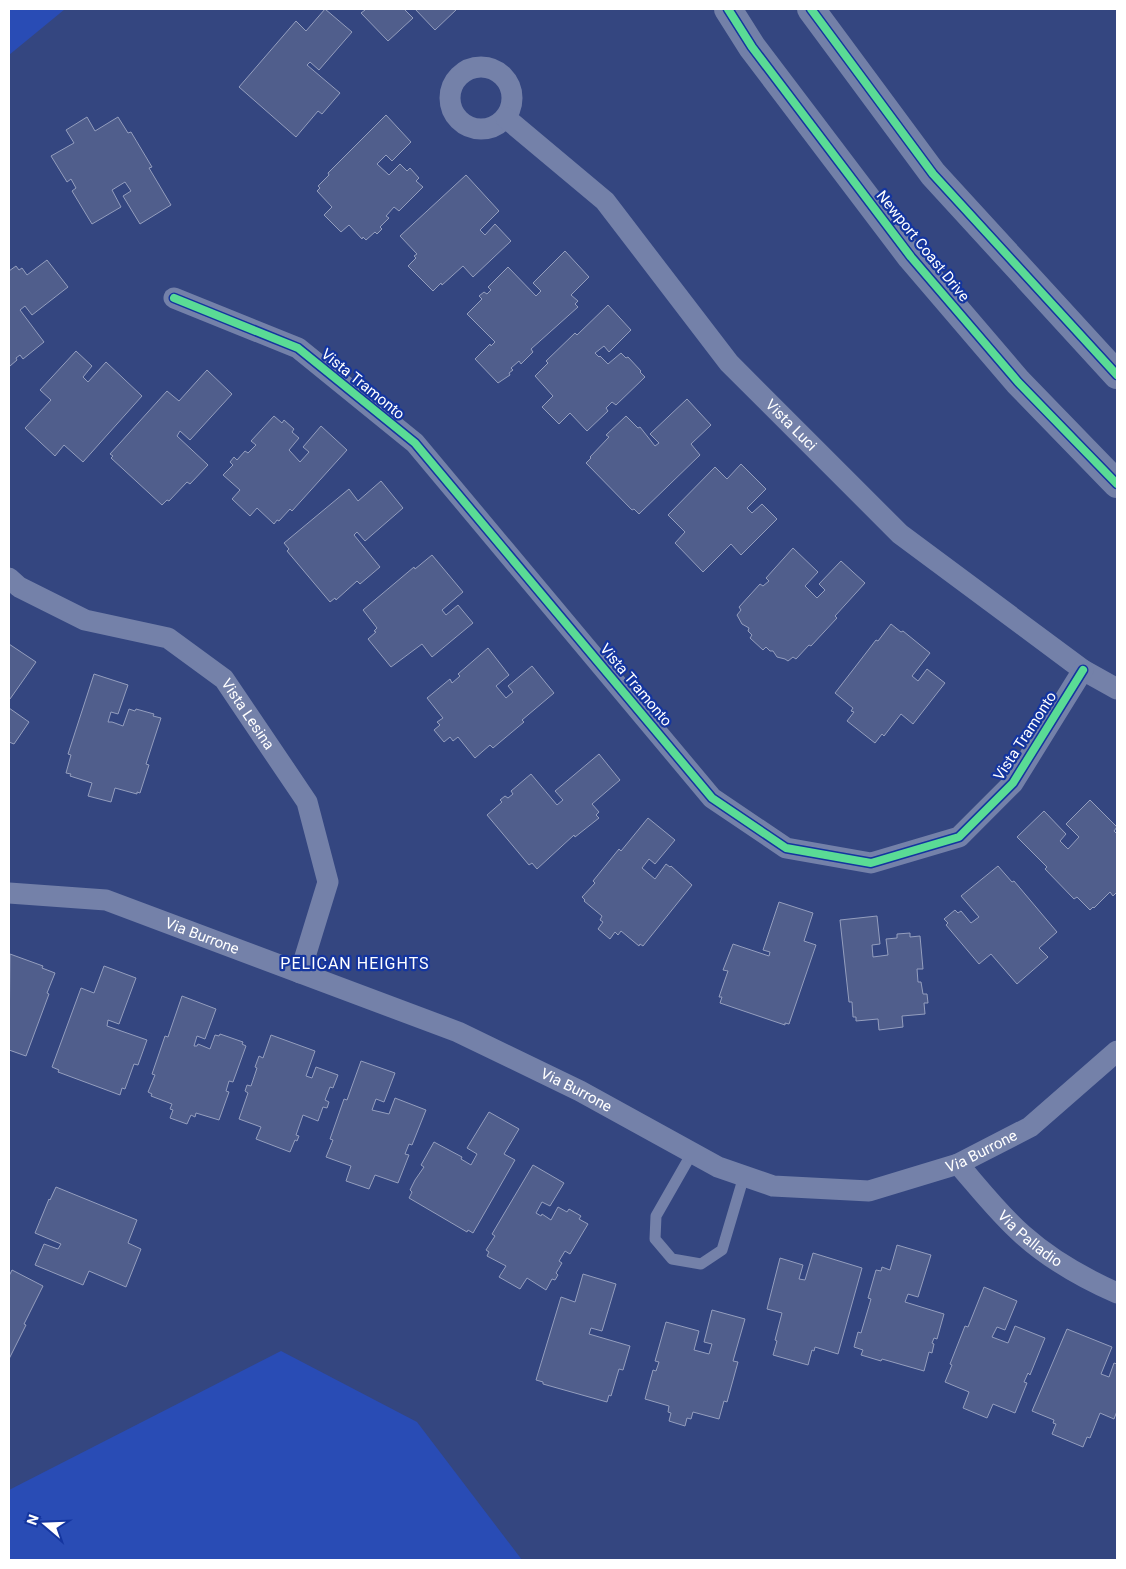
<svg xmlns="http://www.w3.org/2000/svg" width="1126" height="1569" font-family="Roboto,sans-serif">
	<rect width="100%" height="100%" fill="#344680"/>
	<g fill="#294cb5">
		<path d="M9,9H65L9,55Z"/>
		<path d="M281,1351L417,1422L522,1560H9V1490Z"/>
	</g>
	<g fill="#505e8c" stroke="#949ebe">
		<path d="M325,9L352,32L319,70L310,62L307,65L340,93L322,114L318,111L296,137L239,87L296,21L306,31Z"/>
		<path d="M363,9H404L413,18L388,41L361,13L365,10Z"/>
		<path d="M415,9H457L435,30Z"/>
		<path d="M386,115L411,142L392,161L386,155L377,164L389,175L400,164L407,171L410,168L419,178L416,181L423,187L399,211L394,207L386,216L389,218L380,227L382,229L377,234L375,232L366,240L363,237L362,239L349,225L341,232L324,215L332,207L317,191L320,188L318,186L329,175L328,173Z"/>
		<path d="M87,117L95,131L118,117L128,133L131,132L152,167L149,168L171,205L140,224L123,196L131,191L125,182L112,190L121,207L92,224L72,191L76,188L71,179L67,182L51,156L74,143L66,130Z"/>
		<path d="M466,175L499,211L480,230L485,235L495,224L511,241L473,277L463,266L442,285L441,283L433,291L408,266L416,258L414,256L417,254L400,236Z"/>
		<path d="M565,251L589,277L571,295L578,301L575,304L578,307L531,349L533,352L521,364L519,361L511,368L513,370L509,373L510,375L498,383L475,359L490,344L491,346L495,342L467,314L482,299L479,296L484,292L487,294L491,290L488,287L508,267L536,296L541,291L533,283Z"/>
		<path d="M47,260L68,287L32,315L25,306L20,310L44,342L23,359L20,355L16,358L17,360L10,366L9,364V271L16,266L19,270L22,268L27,275Z"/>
		<path d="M608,305L631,330L609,352L604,346L595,353L599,357L600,356L608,364L621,353L626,358L628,357L641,371L640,372L645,377L616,405L612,402L606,408L608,411L587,431L570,413L559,424L542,407L553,396L535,376L548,363L546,361L575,333L577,335Z"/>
		<path d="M76,351L92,366L83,377L88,382L106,362L142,396L83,462L64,445L55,456L25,428L51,400L40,390Z"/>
		<path d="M207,370L232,394L190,440L180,431L177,436L208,465L190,484L187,482L169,501L167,500L162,505L111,458L113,456L110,454L167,391L179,401Z"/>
		<path d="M687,399L711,425L691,444L700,455L639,514L634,509L632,510L586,463L591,458L590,457L609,437L606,435L626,416L638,428L640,427L655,446L659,443L650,434Z"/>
		<path d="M274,416L282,423L284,420L294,429L292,432L299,438L289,450L300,462L309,452L303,447L321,426L347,450L292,511L290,509L279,521L277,520L274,524L257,508L250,516L232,499L240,490L223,475L233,465L230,462L234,457L237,460L245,451L248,453L256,445L251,441Z"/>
		<path d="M741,464L766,489L747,508L752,513L762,504L777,519L741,555L731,544L703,572L675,543L685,532L668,515L715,467L727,479Z"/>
		<path d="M381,481L403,508L365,541L357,532L354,535L380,567L360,584L357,581L336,600L335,598L330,602L287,551L289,549L284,543L349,489L358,501Z"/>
		<path d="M793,548L818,572L805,586L817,598L825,590L819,584L841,561L865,583L835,616L837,618L811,646L809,645L796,659L793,657L788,661L785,659L777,657L773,651H770L766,647L763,650L750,638L752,635L748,631L749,628L742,624L737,615L741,610L739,607L760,584L763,586L769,581L766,578Z"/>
		<path d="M432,555L463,592L442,610L446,615L458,605L473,623L432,657L422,644L391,667L368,639L376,632L374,631L377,628L363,610L414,567L415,569Z"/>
		<path d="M891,624L901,632L903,631L930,653L912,676L918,681L927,669L945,683L913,724L901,714L884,736L882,734L875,743L847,721L854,712L851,711L853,708L835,693L876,640L878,641Z"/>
		<path d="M9,644L36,662L10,699H9Z"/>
		<path d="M488,648L509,675L496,686L506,698L513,692L508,686L532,666L554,693L522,720L524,722L493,748L490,745L475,758L458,737L453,741L450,737L444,742L434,730L440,725L437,722L443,718L427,698L450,679L452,683L460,676L458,674Z"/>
		<path d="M94,674L128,685L118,714L111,712L108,722H112L123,726L129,709L135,711L136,709L154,714L153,716L161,718L146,764L149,765L140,793L137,792V794L115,788L111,802L88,796L92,783L70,776L71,774L66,773L71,755L68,754Z"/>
		<path d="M9,708L29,722L14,744L9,742Z"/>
		<path d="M599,754L620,780L592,804L599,812L596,815L599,818L575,837L574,835L537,869L532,863L529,865L487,815L502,802L500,800L505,796L508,798L513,794L511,791L531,774L557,805L563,800L555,791Z"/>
		<path d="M1090,800L1117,827L1114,831L1117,834V894L1116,893L1113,896L1110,892L1094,908L1093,907L1090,910L1077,897L1074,899L1045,869L1047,867L1017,837L1044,811L1066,834L1060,841L1068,849L1079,837L1066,824Z"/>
		<path d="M648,818L675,840L655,864L649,859L642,868L655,879L666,864L670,867L671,866L692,885L643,946L640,944L639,946L621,931L618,935L615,932L610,939L598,929L603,922L600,920L602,916L584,901L585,900L582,897L595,883L593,881L619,849L621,851Z"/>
		<path d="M998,866L1012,882L1014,881L1057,932L1039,948L1048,957L1017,984L991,954L979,964L946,925L948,923L944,919L955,910L958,913L961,911L971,923L979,917L961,896Z"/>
		<path d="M779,902L813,913L804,941L816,945L789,1024L785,1023V1025L720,1003L722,997H719L728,971L723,970L733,944L769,956L770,952L763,950Z"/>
		<path d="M877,916L880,944L872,945L873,957L888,955L886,939L897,938V934L910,933V937L920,936L923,969H917L918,982H921L923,994H927L928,1003H924L925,1014L902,1016L903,1027L879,1030L878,1019L856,1021V1017H853L852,1002H849L840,920Z"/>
		<path d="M10,954L43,966L42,968L55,973L47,993L49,994L26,1056L9,1050Z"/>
		<path d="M104,966L136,978L119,1024L108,1020L107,1026L147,1040L138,1065L134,1064L125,1089L122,1088L120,1095L58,1072L59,1070L52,1067L81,988L94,993Z"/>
		<path d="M182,996L216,1009L205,1039L197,1036L194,1046H197L198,1044L210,1049L215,1035L219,1036L220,1034L243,1042L242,1044L246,1046L233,1082L229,1081L226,1091L229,1092L219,1120L196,1113L195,1117L191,1115L187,1124L170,1118L173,1110L170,1109L172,1104L151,1096L152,1094L148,1092L155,1075L152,1074L165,1036L168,1037Z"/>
		<path d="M271,1035L315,1051L306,1076L312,1078L316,1067L338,1075L333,1088L330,1087L325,1100L329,1102L327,1108L323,1107L318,1121L303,1115L296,1135L299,1136L297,1141L295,1140L290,1152L256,1139L261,1127L239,1119L248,1093L245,1091L247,1085L251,1086L257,1068L255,1067L259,1056L263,1058Z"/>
		<path d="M361,1061L395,1073L384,1102L376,1099L372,1110L389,1114L395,1098L426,1110L412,1145L409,1144L405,1154L409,1155L398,1183L375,1175L369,1189L346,1181L351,1166L326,1157L333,1140L330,1139L344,1099L347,1100Z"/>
		<path d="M489,1112L519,1129L504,1154L515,1160L473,1233L468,1230L467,1232L409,1198L412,1192L410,1190L415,1180L424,1167L421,1165L434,1142L462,1157L461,1159L471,1165L477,1154L467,1148Z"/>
		<path d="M533,1165L564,1183L550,1206L542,1202L536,1213L541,1216L542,1214L551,1220L558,1207L567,1212L569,1209L581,1216L579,1219L588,1224L570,1254L565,1251L559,1261L562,1263L556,1273L558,1275L555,1280L552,1279L546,1290L527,1278L520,1289L499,1277L506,1266L487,1256L489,1252L486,1250L495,1236L492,1234Z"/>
		<path d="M56,1187L137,1220L128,1243L141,1249L126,1287L89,1271L83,1285L35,1265L44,1244L58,1249L61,1244L35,1233L49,1199L50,1200Z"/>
		<path d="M897,1245L931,1255L918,1297L908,1294L905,1302L944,1314L937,1339L934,1338L932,1343L934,1344L932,1353L929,1352L924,1371L882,1359L881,1361L861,1355L863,1350L854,1347L858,1332L861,1333L871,1299L868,1298L876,1270L881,1271L882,1267L890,1270Z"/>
		<path d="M813,1253L862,1268L838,1354L815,1347L814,1351L812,1350L808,1365L773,1355L777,1341L775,1340L782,1313L767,1309L780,1258L803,1265L799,1279L805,1280Z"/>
		<path d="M12,1270L43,1286L24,1324L26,1325L9,1359V1276Z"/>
		<path d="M583,1274L616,1284L602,1331L591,1328L589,1334L630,1346L623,1370L619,1369L611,1396L609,1395L607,1402L543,1384V1382L536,1380L561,1297L575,1302Z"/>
		<path d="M984,1287L1017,1301L1005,1330L997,1327L992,1337L1008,1343L1015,1326L1045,1338L1030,1375L1028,1373L1024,1382L1027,1383L1015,1413L993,1404L987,1418L963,1408L969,1392L945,1382L952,1365L950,1364L965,1326L968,1327Z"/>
		<path d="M712,1310L745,1319L733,1361L738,1362L727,1402L724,1401L719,1419L693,1412L691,1419L687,1418L685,1426L669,1421L671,1413L668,1412L669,1406L645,1399L653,1370L656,1371L659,1362L655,1361L666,1322L699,1331L694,1350L709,1354L712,1344L704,1342Z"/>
		<path d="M1067,1329L1112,1347L1101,1374L1109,1377L1114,1363L1117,1364V1411L1114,1419L1100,1413L1090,1438L1087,1437L1083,1447L1052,1434L1056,1424L1053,1423L1054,1420L1032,1411Z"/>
	</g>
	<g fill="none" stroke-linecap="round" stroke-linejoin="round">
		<path stroke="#7481a9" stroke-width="11" d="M692,1153L656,1216L655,1239L672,1259L701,1264L722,1250L744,1176"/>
		<g stroke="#7481a9" stroke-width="21">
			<circle cx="481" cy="98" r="31"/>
			<path id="s1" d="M506,118L605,201L729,363L900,534L1083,670L1117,689"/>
			<path d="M174,298L298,348L415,443L712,798L786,848L871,863L959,837L1013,783L1083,670"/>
			<path id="s2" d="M9,578L19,587L85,620L168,638L224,679L307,802L328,882L300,973"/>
			<path id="s3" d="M9,893L106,900L458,1032L580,1091L718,1167L773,1186L869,1191L958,1164L1030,1127L1117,1051"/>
			<path id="s4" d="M958,1164C979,1188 999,1214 1023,1235C1051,1260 1083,1278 1117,1293"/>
		</g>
		<g stroke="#7380a8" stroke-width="28">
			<path d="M728,9L752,47L911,257L1018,382L1117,484"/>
			<path d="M811,9L933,174L1117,375"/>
		</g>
		<g stroke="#14359f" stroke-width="11">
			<g id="cycleway">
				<path d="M728,9L752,47L911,257L1018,382L1117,484"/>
				<path d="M811,9L933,174L1117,375"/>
				<path d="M174,298L298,348L415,443L712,798L786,848L871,863L959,837L1013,783L1083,670"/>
			</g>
		</g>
		<use href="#cycleway" stroke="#5adb95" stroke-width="8"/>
	</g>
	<g text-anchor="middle" stroke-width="4.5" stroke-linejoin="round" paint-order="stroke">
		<g font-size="15" fill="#fff" stroke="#14359f">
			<text transform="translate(923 246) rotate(51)" y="5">Newport Coast Drive</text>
			<text transform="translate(363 384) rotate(39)" y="5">Vista Tramonto</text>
			<text dy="5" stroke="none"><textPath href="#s1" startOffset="421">Vista Luci</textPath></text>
			<text transform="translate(636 685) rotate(50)" y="5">Vista Tramonto</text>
			<text dy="5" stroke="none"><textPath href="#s2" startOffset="284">Vista Lesina</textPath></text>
			<text transform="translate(1025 736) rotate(-57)" y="5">Vista Tramonto</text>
			<text dy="5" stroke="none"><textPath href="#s3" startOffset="200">Via Burrone</textPath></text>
			<text dy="5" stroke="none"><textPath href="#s3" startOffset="605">Via Burrone</textPath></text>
			<text dy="5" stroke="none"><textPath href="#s3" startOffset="1040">Via Burrone</textPath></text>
			<text dy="5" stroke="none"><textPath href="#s4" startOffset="104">Via Palladio</textPath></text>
		</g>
		<g font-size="16" letter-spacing="1" fill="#fff" stroke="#14359f">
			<text x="355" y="969">PELICAN HEIGHTS</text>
		</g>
	</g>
	<rect width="1126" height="1569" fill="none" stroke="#ffffff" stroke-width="20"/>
	<g transform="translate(45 1524) rotate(289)" stroke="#14359f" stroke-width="4" paint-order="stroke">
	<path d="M0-4L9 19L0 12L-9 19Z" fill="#ffffff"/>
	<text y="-8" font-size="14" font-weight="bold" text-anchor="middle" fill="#ffffff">N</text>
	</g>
</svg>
